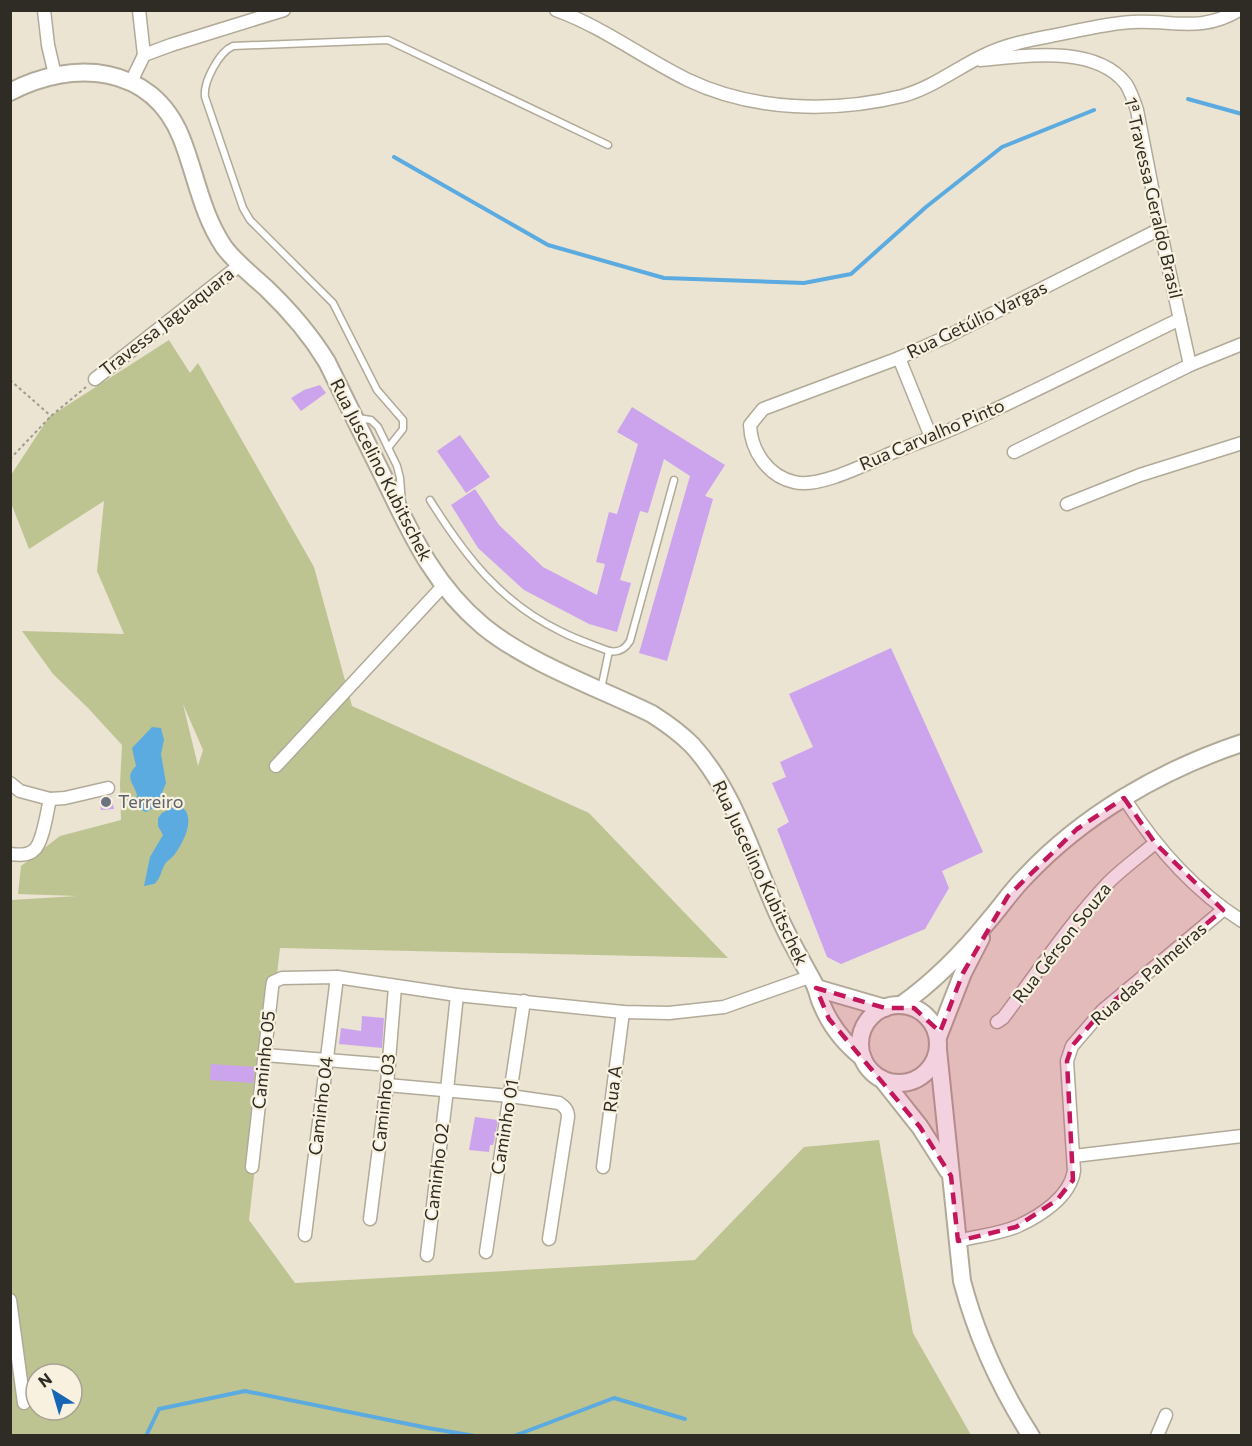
<svg xmlns="http://www.w3.org/2000/svg" width="1252" height="1446" font-family="Commissioner,sans-serif">
	<rect width="100%" height="100%" fill="#ebe4d2"/>
	<path fill="#bdc491" fill-rule="evenodd" d="M169,340L190,373L198,363L314,567L352,706L589,813L728,958L280,948L249,1220L295,1283L695,1260L804,1147L879,1140L913,1333L971,1435H11V900L77,896L18,894L21,866L60,836L121,820L120,784L122,745L88,708L53,674L22,631L124,634L97,571L104,501L29,549L11,503V475L49,417ZM183,704L203,750L198,766ZM36,1374H72V1410H36Z"/>
	<g fill="#5babe0">
		<path d="M152,727L161,728L164,740L161,754L166,783L156,807L146,812L139,809L135,802L137,795C134,783 124,778 136,766L132,748Z"/>
		<path d="M177,805C199,812 184,842 175,854C173,857 168,860 165,864C161,870 161,879 154,884C153,884 145,886 144,886L150,857L163,835L158,826V818L162,813Z"/>
	</g>
	<g fill="none" stroke-linecap="round" stroke-linejoin="round">
		<g stroke="#5babe0" stroke-width="4">
			<path d="M1188,99L1242,114"/>
			<path d="M394,157L548,245L664,278L804,283L851,274L926,207L1002,147L1094,110"/>
			<path d="M146,1436L159,1409L245,1391L428,1428L475,1436"/>
			<path d="M514,1436L614,1398L685,1419"/>
		</g>
	</g>
	<g fill="#cca4ed">
		<path d="M320,385L326,393L301,411L291,398L304,390Z"/>
		<path d="M632,407L725,465L705,496L713,499L667,661L639,653L690,476L664,459L648,513L640,511L620,580L631,583L617,632L589,624L524,590L478,548L451,505L475,489L499,525L543,567L597,595L605,564L596,562L609,512L617,514L638,444L617,432Z"/>
		<path d="M460,435L490,477L466,493L437,451Z"/>
		<path d="M891,648L983,852L942,871L949,888L925,929L841,964L827,957L777,829L789,822L772,783L786,777L780,762L813,747L789,694Z"/>
		<path d="M111,796L114,809L101,810L99,799Z"/>
		<path d="M362,1016L384,1018L382,1048L339,1044L341,1028L361,1031Z"/>
		<path d="M211,1064L255,1067L253,1083L210,1080Z"/>
		<path d="M475,1117L498,1120L494,1142L493,1145H490L489,1152L469,1150Z"/>
	</g>
	<g fill="none" stroke-linecap="round" stroke-linejoin="round">
		<g stroke="#b1aa98" stroke-width="9">
			<g id="lane">
				<path d="M358,418L371,420L378,427L397,466L400,478L402,503"/>
				<path d="M388,448L403,429V420L377,390L333,303L250,220L243,208L205,97C203,82 219,52 233,46L388,40L608,145"/>
				<path d="M430,500C465,556 501,603 562,632C577,640 594,645 609,651L601,689"/>
				<path d="M609,651C619,653 625,649 630,641L674,480"/>
			</g>
		</g>
		<g stroke="#b1aa98" stroke-width="15">
			<g id="street">
				<path d="M44,10L48,45L55,75"/>
				<path d="M556,10C603,27 643,58 688,80C753,111 833,113 902,96C935,87 960,65 991,52C1016,41 1044,38 1070,32C1091,28 1111,23 1133,22C1173,20 1201,33 1239,10"/>
				<path d="M144,55L171,45L284,10"/>
				<path d="M980,60C1023,56 1095,44 1126,84C1131,92 1134,101 1137,110L1160,229L1190,365"/>
				<path d="M131,82L144,55L139,10"/>
				<path d="M1160,229L946,337L899,358L763,409L750,425C751,451 768,476 794,482C819,489 870,462 894,452C919,442 945,433 970,421C1041,389 1110,353 1180,319"/>
				<path d="M899,358L931,437"/>
				<path d="M95,379L240,265"/>
				<path d="M1014,452L1190,365L1242,344"/>
				<path d="M1067,504L1140,475L1242,443"/>
				<path d="M276,766L443,586"/>
				<path d="M10,783L20,791L50,799C47,811 43,843 34,850C28,856 18,855 10,854"/>
				<path d="M1124,798C1155,846 1193,890 1242,921"/>
				<path d="M50,799L65,798L108,788"/>
				<path d="M997,1022L1003,1018C1038,972 1069,924 1109,882C1123,868 1140,856 1155,843"/>
				<path d="M265,1055L389,1065"/>
				<path d="M387,1085L510,1096L559,1103C565,1107 568,1110 568,1117L549,1239"/>
				<path d="M1074,1156L1242,1136"/>
				<path d="M252,1167L272,988L273,982L282,978L337,977L457,995L623,1012L669,1013L724,1007L809,977"/>
				<path d="M603,1167L623,1012"/>
				<path d="M370,1219L387,1085L395,987"/>
				<path d="M305,1235L337,977"/>
				<path d="M958,1241C977,1236 1000,1234 1018,1226C1040,1216 1070,1197 1074,1171L1067,1061L1072,1046L1103,1010L1223,910"/>
				<path d="M486,1252L524,1001"/>
				<path d="M427,1255L447,1090L457,995"/>
				<path d="M10,1300L24,1403"/>
				<path d="M1157,1436L1166,1415"/>
			</g>
		</g>
		<g stroke="#b1aa98" stroke-width="20">
			<g id="secondary">
				<path d="M10,92C72,59 151,64 181,137C196,174 201,213 224,247C236,263 252,275 266,288C290,311 310,334 327,362C346,401 366,441 385,480C412,536 434,585 483,626C528,663 599,688 652,714C666,723 680,733 692,745C737,794 754,864 782,923C792,945 805,966 816,987C818,993 819,999 822,1005C831,1027 844,1043 863,1058"/>
				<path d="M816,988L885,1008"/>
				<path d="M901,1005C935,981 964,951 990,919C1002,905 1012,890 1025,877C1083,815 1161,770 1242,743"/>
				<circle cx="899" cy="1044" r="39"/>
				<path d="M938,1037L963,973L981,938"/>
				<path d="M938,1050L962,1281C977,1338 999,1386 1031,1436"/>
				<path d="M882,1079L920,1127L948,1171"/>
			</g>
		</g>
		<g stroke="#9f9a8c" stroke-width="2" stroke-dasharray="3 3" stroke-linecap="butt">
			<path d="M10,380L51,416"/>
			<path d="M10,459L51,416L86,387"/>
		</g>
		<use href="#lane" stroke="#fff" stroke-width="6"/>
		<use href="#street" stroke="#fff" stroke-width="12"/>
		<use href="#secondary" stroke="#fff" stroke-width="16"/>
	</g>
	<path fill="#c2185b" fill-opacity="0.2" stroke="#c2185b" stroke-width="4.5" stroke-dasharray="12 8" stroke-linejoin="round" d="M1124,798L1155,843L1223,910L1103,1010L1072,1046L1067,1061L1073,1180L1057,1200L1016,1227L958,1241L951,1176L920,1127L829,1019L816,988L885,1008H914L940,1032L963,973L1008,896L1077,829Z"/>
	<circle fill="#6b7280" stroke="#f8f1df" stroke-width="2" cx="106" cy="802" r="6"/>
	<g text-anchor="middle" stroke-width="4.5" stroke-linejoin="round" paint-order="stroke">
		<g font-size="18" fill="#2f2c25" stroke="#f8f1df">
			<text transform="translate(1153 198) rotate(77)" y="6">1ª Travessa Geraldo Brasil</text>
			<text transform="translate(977 320) rotate(-26)" y="6">Rua Getúlio Vargas</text>
			<text transform="translate(167 322) rotate(-38)" y="6">Travessa Jaguaquara</text>
			<text transform="translate(932 435) rotate(-23)" y="6">Rua Carvalho Pinto</text>
			<text transform="translate(381 470) rotate(63)" y="6">Rua Juscelino Kubitschek</text>
			<text transform="translate(760 873) rotate(65)" y="6">Rua Juscelino Kubitschek</text>
			<text transform="translate(1062 943) rotate(-52)" y="6">Rua Gérson Souza</text>
			<text transform="translate(1149 974) rotate(-41)" y="6">Rua das Palmeiras</text>
			<text transform="translate(264 1060) rotate(-84)" y="6">Caminho 05</text>
			<text transform="translate(613 1089) rotate(-83)" y="6">Rua A</text>
			<text transform="translate(384 1103) rotate(-84)" y="6">Caminho 03</text>
			<text transform="translate(321 1106) rotate(-83)" y="6">Caminho 04</text>
			<text transform="translate(505 1127) rotate(-81)" y="6">Caminho 01</text>
			<text transform="translate(437 1172) rotate(-83)" y="6">Caminho 02</text>
		</g>
		<g font-size="18" fill="#5b616d" stroke="#f8f1df" text-anchor="start">
			<text x="118" y="808">Terreiro</text>
		</g>
	</g>
	<rect width="1252" height="1446" fill="none" stroke="#2f2c25" stroke-width="24"/>
	<g transform="translate(54 1392) rotate(323)"><circle r="28" fill="#f8f1df" stroke="#a8a295" stroke-width="1.5"/>
	<path d="M0-4.5L10 22L0 15L-10 22Z" fill="#1766b5"/>
	<text y="-9" font-size="16" font-weight="bold" text-anchor="middle" fill="#2f2c25">N</text>
	</g>
</svg>
